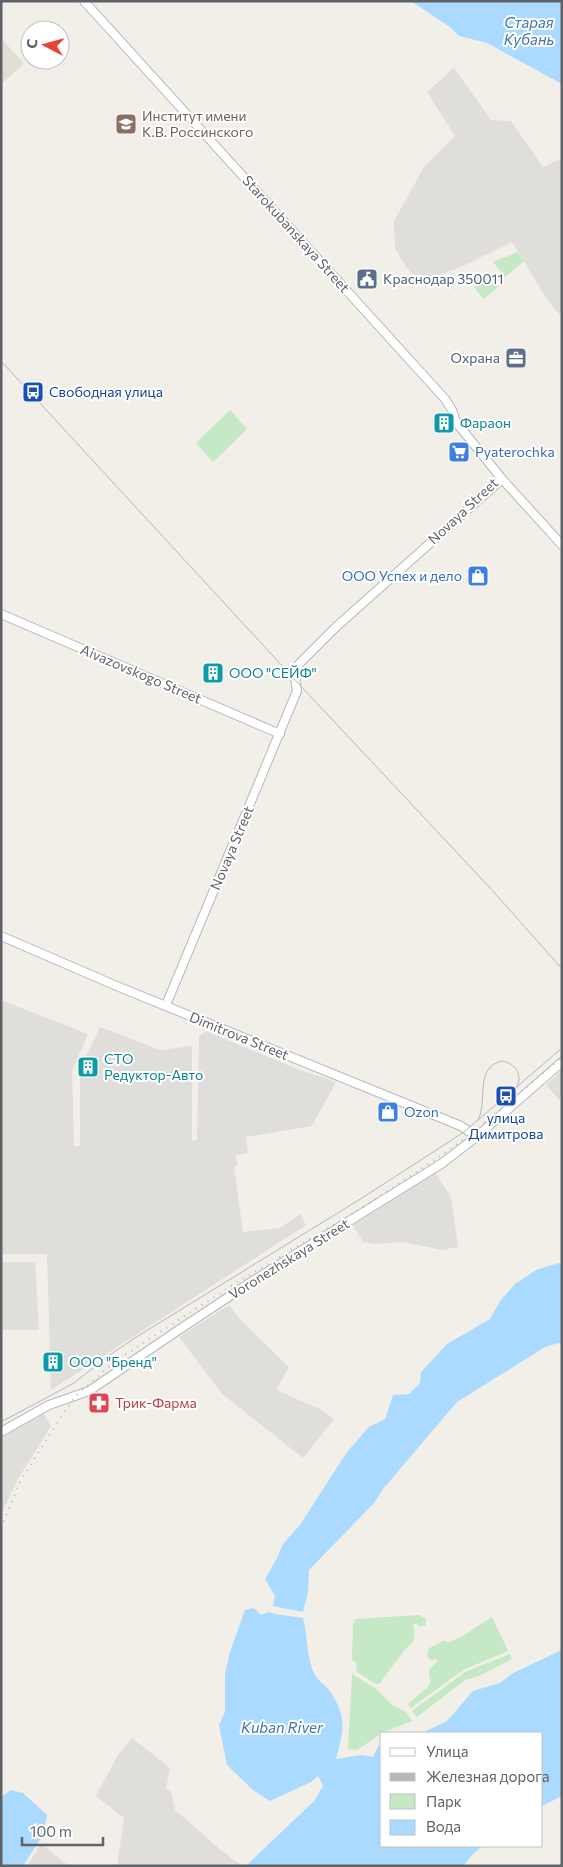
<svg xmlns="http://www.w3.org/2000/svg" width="563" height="1867" font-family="Commissioner,sans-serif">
	<rect width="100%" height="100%" fill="#f1efe8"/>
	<g fill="#e0deda">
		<path d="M454,68L491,120L511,121L543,167L562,158V318L546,298L512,242L463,266L420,282L406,267L395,248L394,221L424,167L455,136L427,92Z"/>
		<path d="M1,1000L88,1034L72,1071L74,1146H80V1069L100,1027L160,1050L192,1046V1141L197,1140L199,1036L206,1031L297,1069L336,1082L312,1126L246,1137L248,1153L236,1155L237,1166L234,1167L243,1232L280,1228L300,1214L306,1225L51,1390L47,1254H1Z"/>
		<path d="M562,1070V1103L546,1085Z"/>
		<path d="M435,1173L451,1197L458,1247L442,1250L403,1242L374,1244L363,1242L353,1225Z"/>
		<path d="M1,1262H35L39,1330H1Z"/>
		<path d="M229,1305L239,1318L289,1367L276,1390L322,1410L334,1419L303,1458L222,1394L179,1337Z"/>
		<path d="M43,1413L51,1426L18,1479L1,1515V1438Z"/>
		<path d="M132,1738L170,1768L166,1789L171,1791L175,1810L222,1851L242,1866H117L124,1818L96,1796L118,1755Z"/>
		<path d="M41,1844L69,1866H27Z"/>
	</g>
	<path fill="#e1ded6" d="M2,39L24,64L1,84V40Z"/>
	<g fill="#c5e8c5">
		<path d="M518,252L524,261L505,277L493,262Z"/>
		<path d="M475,274L493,279L499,286L484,299L477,291L471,279Z"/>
		<path d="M230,410L247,429L213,462L196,443Z"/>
		<path d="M419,1615L426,1619V1626H418L416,1623L413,1625C416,1634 415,1644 406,1648L379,1684H376L357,1672L356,1662L352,1660L353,1624L356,1619Z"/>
		<path d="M492,1617L508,1651L463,1670L411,1708L408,1704L428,1687L431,1680L429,1677V1670L437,1662L436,1659L430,1660L427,1655L429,1648L443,1641L449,1642L461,1637Z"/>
		<path d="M510,1654L512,1659L479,1676L465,1680L417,1717L412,1711L465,1672Z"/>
		<path d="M352,1674L375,1688L392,1705L406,1712L412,1721L382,1733L357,1750L348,1749Z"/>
	</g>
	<g fill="#aadaff">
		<path d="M411,1H562V84L487,43L459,36L450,27Z"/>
		<path d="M562,1262V1342L545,1347L457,1402L383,1489L374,1503L309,1570L308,1592L303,1612L273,1606L275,1596L265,1579L277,1558L283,1544L300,1525L347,1452L369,1427L385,1419L393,1395L409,1394L420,1383L421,1372L447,1344L490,1319L500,1301L515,1284L536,1270Z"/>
		<path d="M254,1608L261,1615L269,1612L275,1614L303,1618C308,1637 306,1658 315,1675C319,1682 327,1686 331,1693C348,1719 343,1731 336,1759L361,1755L373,1757L379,1745L382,1746V1846H482L471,1856L463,1866H246L314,1801L323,1786L318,1776L311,1782L270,1801L253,1790L227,1765L219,1725L225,1712V1674L230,1652L245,1610Z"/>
		<path d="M562,1650V1796L542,1806V1733H422L447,1721L473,1691L500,1683L513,1673Z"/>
		<path d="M11,1790L23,1793L47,1815L43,1835L23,1866H1V1797Z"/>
	</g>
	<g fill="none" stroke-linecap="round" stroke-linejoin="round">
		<g stroke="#b5b8bc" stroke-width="10">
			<g id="tertiary">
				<path d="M84,1L445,399L452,410L456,422L502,479L336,627L299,664L294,672L297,691L166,1005"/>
				<path d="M502,479L562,545"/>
				<path d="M1,614L280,734"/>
				<path d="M1,936L119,987L461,1126L467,1130L475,1138"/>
				<path d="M1,1432L49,1405L89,1391L174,1333L251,1282L441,1164L475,1138L562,1062"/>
			</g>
		</g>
		<use href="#tertiary" stroke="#fff" stroke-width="8"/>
		<g stroke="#b6b7b8" stroke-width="1">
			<path d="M1,361L297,682L492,890L562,969"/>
			<path d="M478,1120C488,1102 474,1067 502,1061C515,1063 523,1075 517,1087"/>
			<path d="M1,1422L74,1383L108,1356L138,1336L362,1198L464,1132L562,1048"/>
		</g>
		<path stroke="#b6b7b8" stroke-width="2" stroke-dasharray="1 6" stroke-linecap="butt" d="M1,1528L21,1480L64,1412L76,1396L114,1362L231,1286L362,1208L451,1149L483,1124L562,1057"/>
	</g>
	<defs>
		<g id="university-square" transform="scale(1.125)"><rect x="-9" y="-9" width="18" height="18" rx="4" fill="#8d6e63" stroke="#fff"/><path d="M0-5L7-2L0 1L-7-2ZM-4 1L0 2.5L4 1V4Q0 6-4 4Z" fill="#fff"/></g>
		<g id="civic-square" transform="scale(1.125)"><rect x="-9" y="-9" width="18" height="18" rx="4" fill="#5c6f8a" stroke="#fff"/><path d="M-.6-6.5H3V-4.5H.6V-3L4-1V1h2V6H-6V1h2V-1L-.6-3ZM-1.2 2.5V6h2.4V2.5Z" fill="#fff"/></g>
		<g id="office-square" transform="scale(1.125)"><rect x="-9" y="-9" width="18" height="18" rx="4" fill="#5c6f8a" stroke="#fff"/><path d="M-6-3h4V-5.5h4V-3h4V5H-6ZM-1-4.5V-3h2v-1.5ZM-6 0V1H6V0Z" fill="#fff"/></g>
		<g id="bus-square" transform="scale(1.125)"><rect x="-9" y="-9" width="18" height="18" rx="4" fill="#1a4fb4" stroke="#fff"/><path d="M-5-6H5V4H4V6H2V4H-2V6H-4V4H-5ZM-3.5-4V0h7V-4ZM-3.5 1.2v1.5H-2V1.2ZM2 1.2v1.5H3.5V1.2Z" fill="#fff"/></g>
		<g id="building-square" transform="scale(1.125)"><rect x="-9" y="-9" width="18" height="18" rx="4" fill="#0f9aa8" stroke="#fff"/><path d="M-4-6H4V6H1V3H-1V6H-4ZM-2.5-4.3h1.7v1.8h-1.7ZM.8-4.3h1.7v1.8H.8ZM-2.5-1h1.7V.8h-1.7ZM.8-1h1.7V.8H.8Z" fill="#fff"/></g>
		<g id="supermarket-square" transform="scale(1.125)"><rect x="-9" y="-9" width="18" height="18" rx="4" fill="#3f7fe0" stroke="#fff"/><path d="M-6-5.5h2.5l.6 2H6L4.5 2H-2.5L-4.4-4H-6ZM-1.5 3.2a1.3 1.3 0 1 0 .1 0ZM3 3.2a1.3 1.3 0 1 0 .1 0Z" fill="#fff"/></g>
		<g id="shop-square" transform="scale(1.125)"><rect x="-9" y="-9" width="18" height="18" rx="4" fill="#3f7fe0" stroke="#fff"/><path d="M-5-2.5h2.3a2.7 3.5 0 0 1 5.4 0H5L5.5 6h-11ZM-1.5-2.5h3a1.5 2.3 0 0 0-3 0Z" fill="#fff"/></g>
		<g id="pharmacy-square" transform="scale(1.125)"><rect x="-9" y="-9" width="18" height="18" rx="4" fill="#e0444e" stroke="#fff"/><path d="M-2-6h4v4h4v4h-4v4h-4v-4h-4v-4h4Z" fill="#fff"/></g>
	</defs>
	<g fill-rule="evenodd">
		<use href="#university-square" x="126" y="124"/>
		<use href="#civic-square" x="367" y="279"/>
		<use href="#office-square" x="516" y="358"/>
		<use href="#bus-square" x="33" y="392"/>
		<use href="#building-square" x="444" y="423"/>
		<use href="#supermarket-square" x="459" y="452"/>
		<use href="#shop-square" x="478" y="576"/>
		<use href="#building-square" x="213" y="673"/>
		<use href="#building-square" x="88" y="1067"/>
		<use href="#bus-square" x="506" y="1096"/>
		<use href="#shop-square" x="388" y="1112"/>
		<use href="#building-square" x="53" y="1362"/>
		<use href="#pharmacy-square" x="99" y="1403"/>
	</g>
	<g text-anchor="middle" stroke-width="4" stroke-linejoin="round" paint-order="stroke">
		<g font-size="14" fill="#785e54" stroke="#fff" text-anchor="start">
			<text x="142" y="121">Институт имени<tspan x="142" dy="16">К.В. Россинского</tspan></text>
		</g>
		<g font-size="14" fill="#5f6368" stroke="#fff">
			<text transform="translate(296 234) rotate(48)" y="5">Starokubanskaya Street</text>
			<text transform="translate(463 511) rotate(-43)" y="5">Novaya Street</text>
			<text transform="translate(141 674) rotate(23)" y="5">Aivazovskogo Street</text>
			<text transform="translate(232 848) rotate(-67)" y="5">Novaya Street</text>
			<text transform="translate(239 1036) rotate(22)" y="5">Dimitrova Street</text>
			<text transform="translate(289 1259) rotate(-32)" y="5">Voronezhskaya Street</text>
		</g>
		<g font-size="14" fill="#4e5e75" stroke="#fff" text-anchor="start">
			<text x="383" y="284">Краснодар 350011</text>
			<text x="500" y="363" text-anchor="end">Охрана</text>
		</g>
		<g font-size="14" fill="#164399" stroke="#fff" text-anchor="start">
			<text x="49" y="397">Свободная улица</text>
			<text x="506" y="1123" text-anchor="middle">улица<tspan x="506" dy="16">Димитрова</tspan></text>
		</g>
		<g font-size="14" fill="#0d838f" stroke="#fff" text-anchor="start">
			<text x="460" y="428">Фараон</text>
			<text x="229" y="678">ООО "СЕЙФ"</text>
			<text x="104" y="1064">СТО<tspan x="104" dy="16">Редуктор-Авто</tspan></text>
			<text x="69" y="1367">ООО "Бренд"</text>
		</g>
		<g font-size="14" fill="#366cbe" stroke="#fff" text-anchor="start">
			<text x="475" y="457">Pyaterochka</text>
			<text x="462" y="581" text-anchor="end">ООО Успех и дело</text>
			<text x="404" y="1117">Ozon</text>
		</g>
		<g font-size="14" fill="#be3a42" stroke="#fff" text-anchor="start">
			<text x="115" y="1408">Трик-Фарма</text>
		</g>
		<g font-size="15" font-style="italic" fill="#4174aa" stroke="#fff">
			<text x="529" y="28">Старая<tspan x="529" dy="17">Кубань</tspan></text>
			<text x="282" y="1733">Kuban River</text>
		</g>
	</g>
	<rect width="563" height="1867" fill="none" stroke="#5f6368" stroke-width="5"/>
	<rect x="380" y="1732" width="162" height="115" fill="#ffffff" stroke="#bfc1c3"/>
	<rect x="390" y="1748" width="25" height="8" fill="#ffffff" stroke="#bfc1c3"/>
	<text x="426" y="1757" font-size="15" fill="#5f6368">Улица</text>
	<rect x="390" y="1773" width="25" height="8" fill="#b6b7b8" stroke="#bfc1c3"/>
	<text x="426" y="1782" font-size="15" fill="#5f6368">Железная дорога</text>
	<rect x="390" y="1794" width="25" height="15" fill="#c5e8c5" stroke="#bfc1c3"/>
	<text x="426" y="1807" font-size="15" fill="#5f6368">Парк</text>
	<rect x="390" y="1820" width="25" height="15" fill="#aadaff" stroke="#bfc1c3"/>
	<text x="426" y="1832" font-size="15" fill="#5f6368">Вода</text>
	<g transform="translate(45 45) rotate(276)"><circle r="24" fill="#ffffff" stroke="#bfc1c3"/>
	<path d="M0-4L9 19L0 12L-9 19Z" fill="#ea4335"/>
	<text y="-8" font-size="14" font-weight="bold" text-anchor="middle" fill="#5f6368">С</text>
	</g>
	<path d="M22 1837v8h81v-8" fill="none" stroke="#5f6368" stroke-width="2.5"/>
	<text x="30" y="1837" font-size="15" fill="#5f6368" stroke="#ffffff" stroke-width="4" paint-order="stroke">100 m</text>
</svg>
